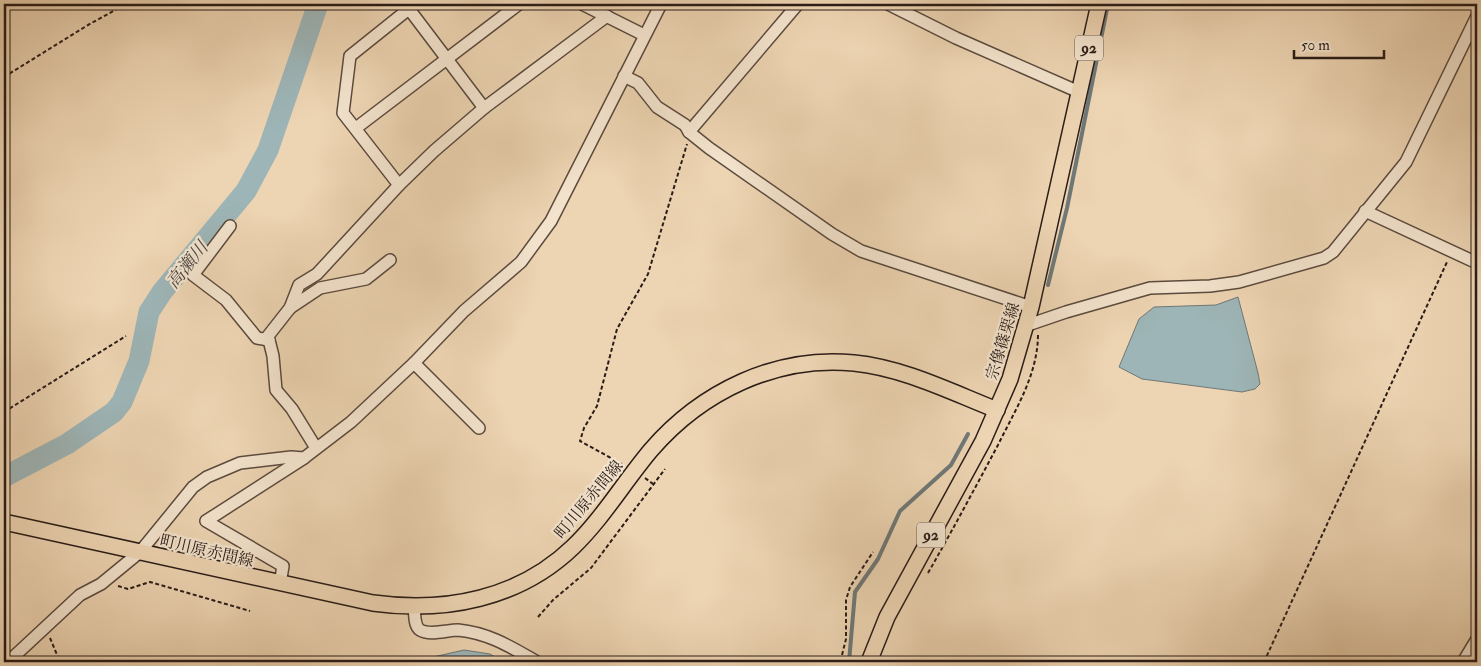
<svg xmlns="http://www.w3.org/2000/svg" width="1481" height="666" font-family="'IM FELL Double Pica','Noto Serif JP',serif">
	<rect width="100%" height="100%" fill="#edd4b2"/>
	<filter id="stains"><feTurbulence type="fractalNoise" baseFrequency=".004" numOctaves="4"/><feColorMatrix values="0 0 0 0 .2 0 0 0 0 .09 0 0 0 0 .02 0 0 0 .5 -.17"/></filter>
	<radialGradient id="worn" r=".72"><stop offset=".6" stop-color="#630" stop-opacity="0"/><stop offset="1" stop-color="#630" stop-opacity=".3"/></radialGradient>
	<g fill="#9db5b7" stroke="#6f7877">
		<path d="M1238,297L1258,373L1260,384L1255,389L1242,392L1142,379L1119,367L1139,319L1154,307L1216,305Z"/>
		<path d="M464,650L490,654L504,662H411Z"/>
	</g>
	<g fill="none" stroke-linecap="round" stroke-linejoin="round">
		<g stroke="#6f7877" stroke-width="4">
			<path d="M1048,285L1067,208L1108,4"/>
			<path d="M995,375L1009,328"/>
			<path d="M849,662L855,592L878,559L900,511L951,465L968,434"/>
		</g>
		<path stroke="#9db5b7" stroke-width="21" d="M4,477L67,444L114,412L122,402L139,361L149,312L162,292L246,191L268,150L318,4"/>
		<g stroke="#5b4a3e" stroke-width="14">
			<g id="minor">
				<path d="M582,4L644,35"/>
				<path d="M888,4L956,38L1079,92"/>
				<path d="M409,9L484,108"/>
				<path d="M624,76L638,83L657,107L685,125L689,132L709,148L832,234L861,251L1031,307"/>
				<path d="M356,128L519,4"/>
				<path d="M689,132L798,4"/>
				<path d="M399,185L343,113L350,56L415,4"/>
				<path d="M1365,211L1477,263"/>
				<path d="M230,226L193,275L226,300L257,338L269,340"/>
				<path d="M290,308L320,288L366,279L390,260"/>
				<path d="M1025,326L1066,312L1150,288L1210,286L1239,282L1324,258L1333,252L1406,162L1477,16"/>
				<path d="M414,363L479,428"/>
				<path d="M316,448L292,409L276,390L273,356L268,336L290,308L299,285L317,274L399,185L434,151L484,108L607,16"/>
				<path d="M280,584L283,566L206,521L304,458"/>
				<path d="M414,608C415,614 414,626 420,630C430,636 447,630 458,630C489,633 511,647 537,662"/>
				<path d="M8,662L80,595L101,584L140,552L193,487L207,477L240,463L291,457L304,458L351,422L414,363L464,311L521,262L551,221L661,4"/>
				<path d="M1463,662L1477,639"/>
			</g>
		</g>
		<g stroke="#2a1c18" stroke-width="18">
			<g id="major">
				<path d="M4,522L373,603C445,613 519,599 573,547C603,518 624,482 651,450C701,392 776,355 854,363C904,368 951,392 997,410"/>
				<path d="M869,662L887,617L983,441L1010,379L1031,307L1099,4"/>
			</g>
		</g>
		<g stroke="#2a1c18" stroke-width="2" stroke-dasharray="4 2.5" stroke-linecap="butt">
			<path d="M4,77L88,25L126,4"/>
			<path d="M4,412L126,336"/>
			<path d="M622,464L580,441L584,428L597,406L617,329L648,274L687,144"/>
			<path d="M645,478L653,484"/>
			<path d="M928,573C952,531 975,488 998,445C1015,410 1038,375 1038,334"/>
			<path d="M118,586L128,589L150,582L250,611"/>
			<path d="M538,617L553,600L591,568L665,469"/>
			<path d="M50,638L60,662"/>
			<path d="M856,662L841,659L846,639V600L850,587L873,552"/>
			<path d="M1264,662L1447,262"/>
		</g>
		<use href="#minor" stroke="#f3e3cd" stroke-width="11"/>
		<use href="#major" stroke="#edd4b2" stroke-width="15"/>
	</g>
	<g text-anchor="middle" stroke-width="4.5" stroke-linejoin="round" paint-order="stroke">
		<g fill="#f3e3cd" stroke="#66584e" stroke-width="1">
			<rect x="1075" y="35.5" width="28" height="25" rx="4"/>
			<rect x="917" y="522.5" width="28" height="25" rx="4"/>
		</g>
		<g font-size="15" font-weight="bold" fill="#2a1c18">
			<text x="1089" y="53">92</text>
			<text x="931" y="540">92</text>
		</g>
		<g font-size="16" fill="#2a1c18" stroke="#f3e3cd">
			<text transform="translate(1002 341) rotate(-73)" y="6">宗像篠栗線</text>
			<text transform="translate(588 499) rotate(-50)" y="6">町川原赤間線</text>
			<text transform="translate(207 550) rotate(13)" y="6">町川原赤間線</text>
		</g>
		<g font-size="18" font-style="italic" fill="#4c4a48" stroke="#f3e3cd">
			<text transform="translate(187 265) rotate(-51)" y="6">高瀬川</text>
		</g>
	</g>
	<rect width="1481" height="666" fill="none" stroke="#edd4b2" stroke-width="20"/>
	<rect x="5" y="5" width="1471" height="656" fill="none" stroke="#2a1c18" stroke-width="2.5"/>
	<rect x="10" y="10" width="1461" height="646" fill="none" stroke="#2a1c18"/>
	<path d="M1294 50v8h90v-8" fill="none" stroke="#2a1c18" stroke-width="2.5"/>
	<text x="1301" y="50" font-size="15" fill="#2a1c18" stroke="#f3e3cd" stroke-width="4" paint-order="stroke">50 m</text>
	<rect width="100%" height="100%" filter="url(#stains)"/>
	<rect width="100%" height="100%" fill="url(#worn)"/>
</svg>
